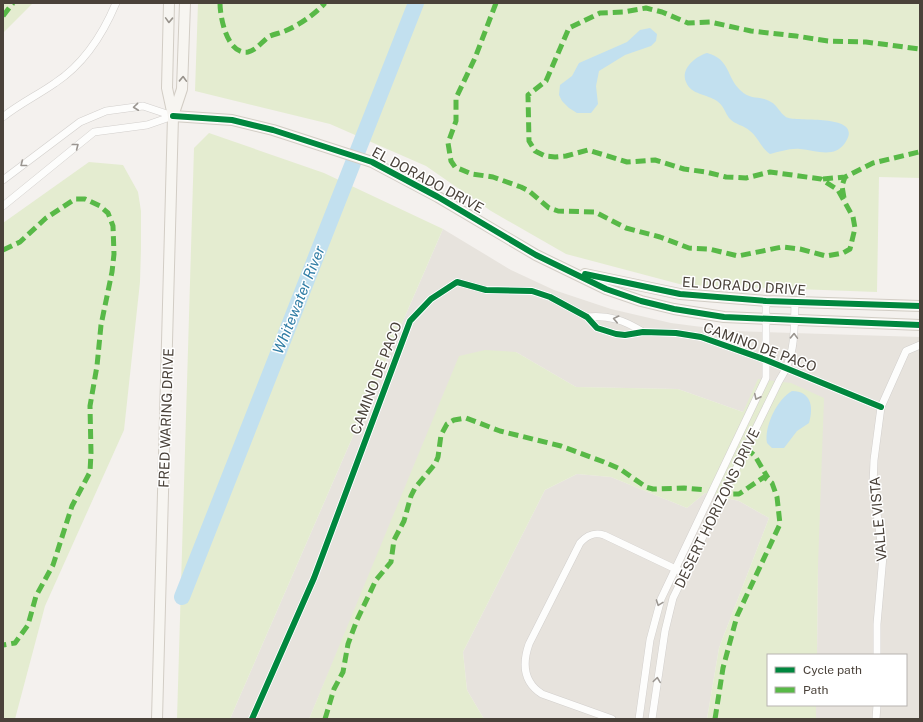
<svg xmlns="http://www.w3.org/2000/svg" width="923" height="722" font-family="'Public Sans',sans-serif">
	<rect width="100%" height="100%" fill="#f4f1ee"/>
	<g fill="#e7e3dd">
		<path d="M443,229L511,270L554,290L611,309L671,323L733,331L920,337V719H816V705H906V655H817L818,565L743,412L678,389L576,387L516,352L375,563L309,719H230Z"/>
		<path d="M577,474L611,477L687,508L705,493L739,501L769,518L719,648L707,719H484L467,690L463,652L545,490Z"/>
	</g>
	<g fill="#e4ecd0">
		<path d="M3,3H33L3,33Z"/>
		<path d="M198,3H920V178L879,177L877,292L683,285L566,254L491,211L426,166L330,124L195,91Z"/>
		<path d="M209,133L324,173L443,229L230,719H177L194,148Z"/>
		<path d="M89,162L123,165L138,192L141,211V249L140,282L124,430L45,606L15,719H3V223Z"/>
		<path d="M485,350L516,352L576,387L678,389L743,412L758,379L791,383L824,398L818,565L817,655H768V705H816V719H707L719,648L769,518L739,501L705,493L687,508L611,477L577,474L545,490L463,652L467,690L484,719H309L459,356Z"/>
	</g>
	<g fill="#c2e0ef">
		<path d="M650,28L657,34L656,41L651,46L625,55L599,71L596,86L598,104L591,113H577L569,108L562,101L559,95L560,85L572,76L579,63L627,42L640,30Z"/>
		<path d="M707,53C730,59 726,76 740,90C751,101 760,95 771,102C777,105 780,113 786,117C795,123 866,112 845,143C834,159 815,150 800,149C790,148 779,152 770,154C761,148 758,137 750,131C744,125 735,125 729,118C725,112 723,105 717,101C707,94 691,95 686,82C680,69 696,56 707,53Z"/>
		<path d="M792,391C811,391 814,407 809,423L797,431L784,448H772L767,443C764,427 777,399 792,391Z"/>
	</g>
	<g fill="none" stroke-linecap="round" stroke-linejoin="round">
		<path stroke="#c2e0ef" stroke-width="16" d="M182,597L416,3"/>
		<g stroke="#d2cfcc" stroke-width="8">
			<g id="minor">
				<path d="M3,117C19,104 38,95 55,83C84,64 103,34 116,3"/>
				<path d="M3,180L80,122L106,111L143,106L173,116"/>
				<path d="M3,206L94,132L147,125L173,116"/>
				<path d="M587,317C609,315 624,320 643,332"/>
				<path d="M877,655V624L883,556L873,485L874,460L881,407L906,351L920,345"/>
				<path d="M252,719L314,578L410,321L431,299L457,282L486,290L532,291L550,297L587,317L597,328L616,334L625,335L643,332L676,333L701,337L766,360L881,407"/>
				<path d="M612,719L542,694C523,682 522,664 529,644L580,543C587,535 594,532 604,535L684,573"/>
				<path d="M639,719L650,640L661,599L766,378V301"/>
				<path d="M652,719L665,631L673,598L779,381C796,355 794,332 795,302"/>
				<path d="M876,719L877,705"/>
			</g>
		</g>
		<g stroke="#d2cdc5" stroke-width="12">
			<g id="secondary">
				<path d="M173,116L232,120L273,130L372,162L438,197L536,255L606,289L641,301L674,309L724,317L920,325"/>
				<path d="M173,116L182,89L185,3"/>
				<path d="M585,274L680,294L766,301L920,306"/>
				<path d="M157,719L173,116L167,88L169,3"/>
			</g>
		</g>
		<use href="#minor" stroke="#fdfdfc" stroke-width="7"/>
		<use href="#secondary" stroke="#f7f5f1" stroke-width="10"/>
		<g stroke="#58b947" stroke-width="5" stroke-dasharray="10 5" stroke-linecap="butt">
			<path d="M220,3C220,17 227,55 248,52C257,50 262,41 270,36C275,34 280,33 285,31C299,25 314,15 325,3"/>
			<path d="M496,3L475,58L456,98V121L448,143L451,161L455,167L472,174L493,177L521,187L529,191L549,208L558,211L595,212L626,228L660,237L689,248L709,249L738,256L782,247L800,249L826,256L843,253L850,249L855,228L853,217L838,190L821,179L770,172L746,178L726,177L706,172L684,169L655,160L627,162L588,150L566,156L555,157L545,156L535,151L529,141L528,95L546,81L569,28L600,13L623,12L646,8L662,12L688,23L710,22L751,31L796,36L828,41L866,42L920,49"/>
			<path d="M3,16L13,3"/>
			<path d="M823,179L845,177L873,163L919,152"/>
			<path d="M844,198L842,186L845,177"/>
			<path d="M3,250L20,242L46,218L75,199H85L100,206L108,213L113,226L114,254L112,272L101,325L97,366L90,406L91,453L90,472L72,506L53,565L36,596L28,625L15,643L3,645"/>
			<path d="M746,448L755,456L768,478"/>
			<path d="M325,719L334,689L343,672L348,644L357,620L376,580L391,562L394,540L404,521L411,496L415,488L435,464L438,457L441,435L447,424L454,420L466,418L500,431L561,446L604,462L620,469L646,487L653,489L684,488L706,490"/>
			<path d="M715,719L723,668L737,616L780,524L777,497L772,483L764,477L739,494H729"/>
		</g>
		<g stroke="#fff" stroke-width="8">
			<g id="cycleway">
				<path d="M173,116L232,120L273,130L372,162L438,197L536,255L606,289L641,301L674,309L724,317L920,325"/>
				<path d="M585,274L680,294L766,301L920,306"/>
				<path d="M252,719L314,578L410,321L431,299L457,282L486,290L532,291L550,297L587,317L597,328L616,334L625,335L643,332L676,333L701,337L766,360L881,407"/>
			</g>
		</g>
		<use href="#cycleway" stroke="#00873e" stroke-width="6"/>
	</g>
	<defs><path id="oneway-chevron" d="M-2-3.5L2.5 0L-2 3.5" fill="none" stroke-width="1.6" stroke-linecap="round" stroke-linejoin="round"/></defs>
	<g stroke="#98938c">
		<use href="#oneway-chevron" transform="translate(169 20) rotate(92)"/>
		<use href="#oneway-chevron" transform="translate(183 79) rotate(-88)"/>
	</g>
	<g stroke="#9b9691">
		<use href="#oneway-chevron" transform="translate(136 107) rotate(174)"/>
		<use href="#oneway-chevron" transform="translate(76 146) rotate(-38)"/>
		<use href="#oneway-chevron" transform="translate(23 164) rotate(142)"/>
		<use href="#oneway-chevron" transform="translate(616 319) rotate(-167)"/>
		<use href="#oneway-chevron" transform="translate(794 336) rotate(-88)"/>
		<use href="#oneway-chevron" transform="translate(757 397) rotate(116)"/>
		<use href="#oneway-chevron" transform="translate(659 603) rotate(110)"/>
		<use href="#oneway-chevron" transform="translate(657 680) rotate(-82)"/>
	</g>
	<g text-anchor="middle" stroke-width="3" stroke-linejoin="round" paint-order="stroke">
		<g font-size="14" fill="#4a423a" stroke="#fff">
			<text transform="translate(428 180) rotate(28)" y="5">EL DORADO DRIVE</text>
			<text transform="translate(744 286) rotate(4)" y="5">EL DORADO DRIVE</text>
			<text transform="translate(760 347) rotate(20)" y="5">CAMINO DE PACO</text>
			<text transform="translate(376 378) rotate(-69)" y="5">CAMINO DE PACO</text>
			<text transform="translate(166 418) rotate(-88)" y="5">FRED WARING DRIVE</text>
			<text transform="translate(717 508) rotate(-64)" y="5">DESERT HORIZONS DRIVE</text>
			<text transform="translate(878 519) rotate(-95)" y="5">VALLE VISTA</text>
		</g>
		<g font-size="15" font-style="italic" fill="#307da5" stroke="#fff">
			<text transform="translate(299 300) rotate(-68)" y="5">Whitewater River</text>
		</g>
	</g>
	<rect width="923" height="722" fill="none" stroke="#4a423a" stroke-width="8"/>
	<rect x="767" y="654" width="140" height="52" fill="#ffffff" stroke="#b7b3b0"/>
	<rect x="775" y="667" width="20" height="6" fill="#00873e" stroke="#b7b3b0"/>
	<text x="803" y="674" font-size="12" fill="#4a423a">Cycle path</text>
	<rect x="775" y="687" width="20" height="6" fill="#58b947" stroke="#b7b3b0"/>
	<text x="803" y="694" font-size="12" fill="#4a423a">Path</text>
</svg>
